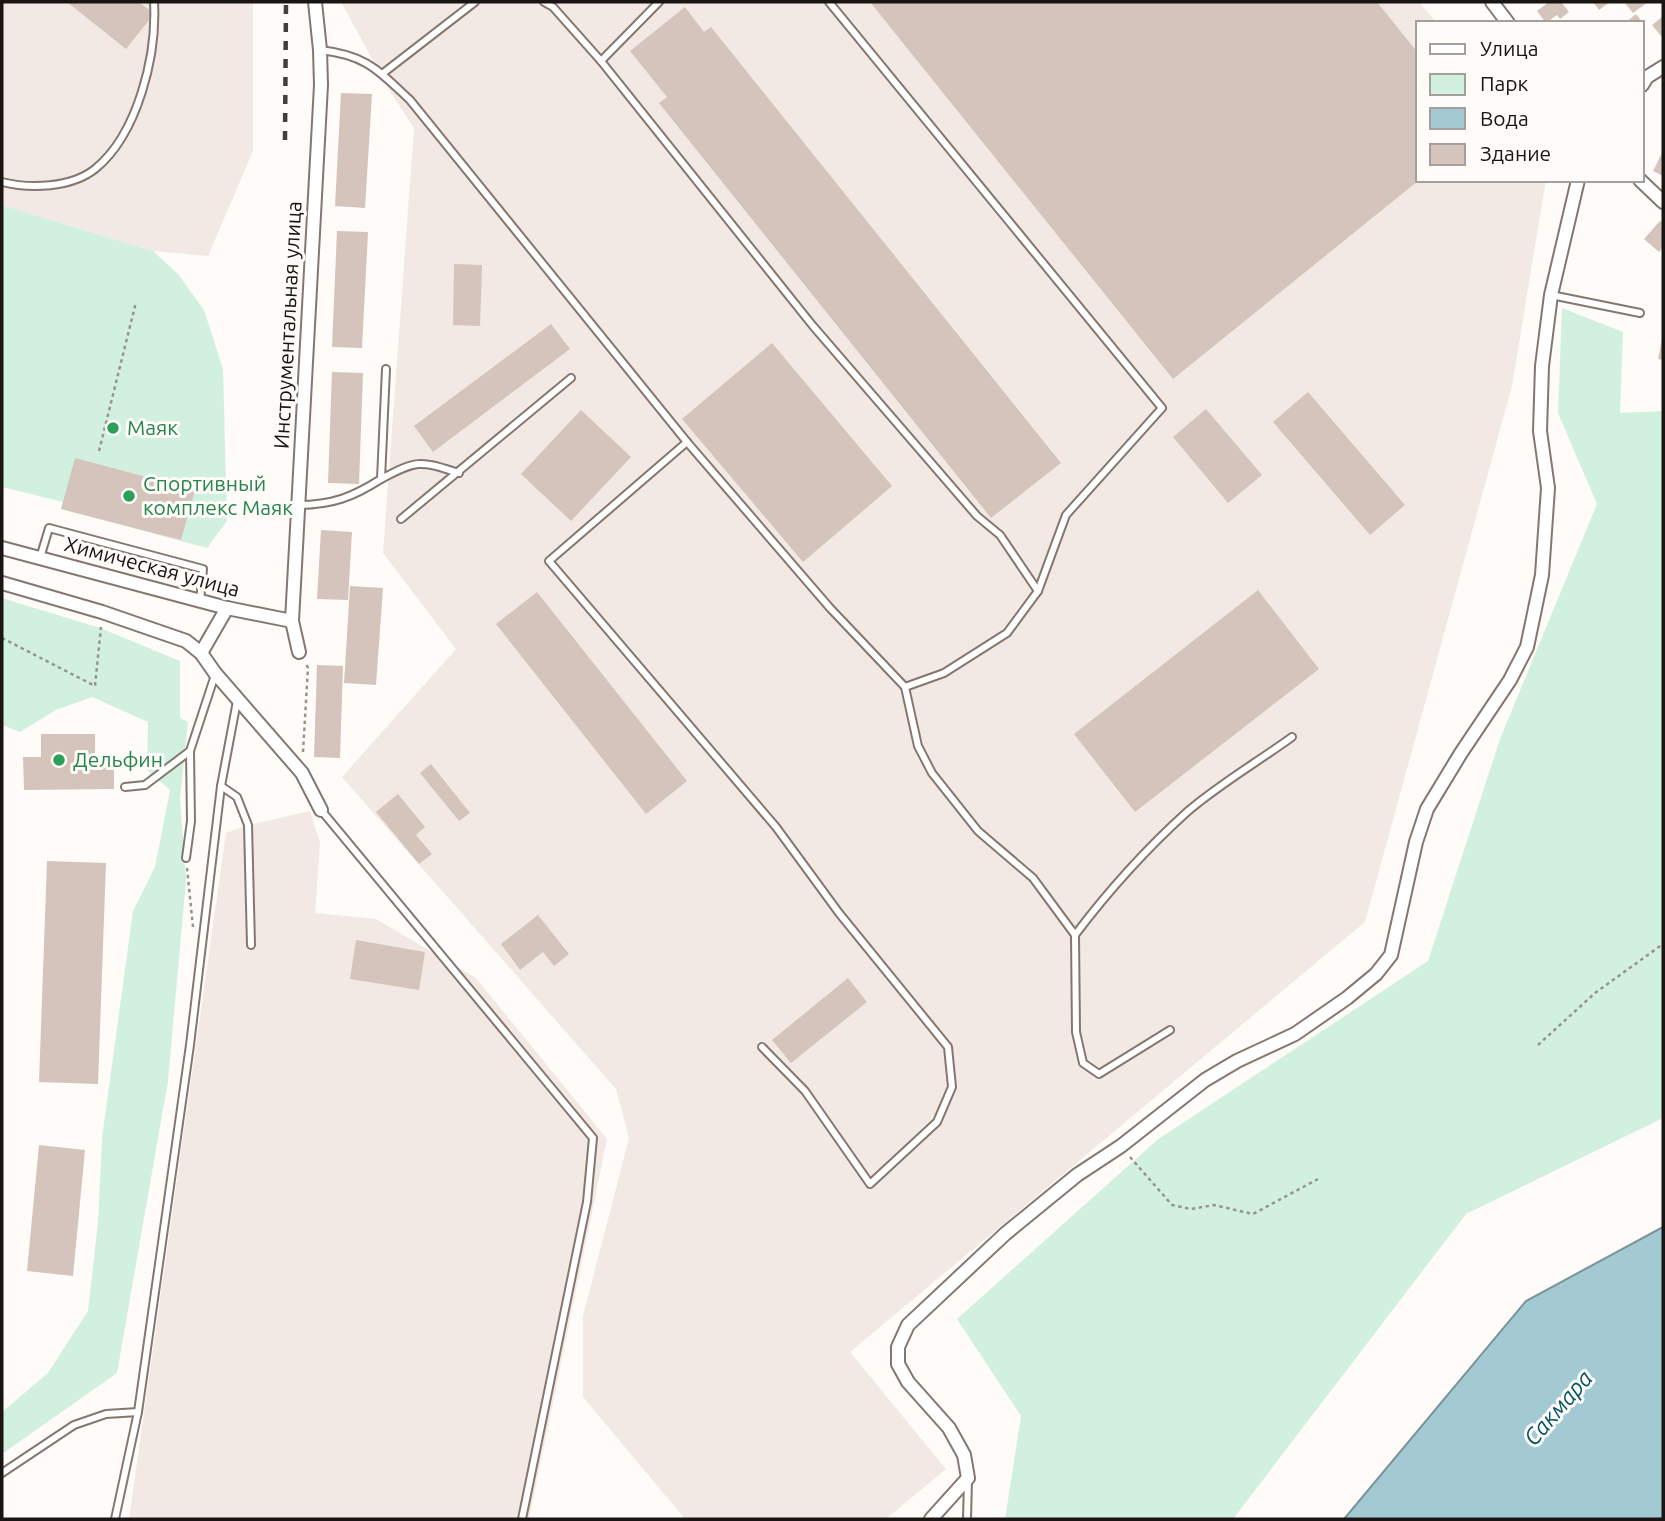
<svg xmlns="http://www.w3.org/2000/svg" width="1665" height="1521" font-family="Ubuntu,sans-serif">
	<rect width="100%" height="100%" fill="#fefbf9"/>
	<g fill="#f3e9e4">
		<path d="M2,2H253V151L208,256L153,251L2,205Z"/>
		<path d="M341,2H1419L1437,23H1418V180H1546L1512,386L1365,922L850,1352L946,1469L886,1519H685L583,1397V1316L629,1138L616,1089L342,777L456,649L383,553L414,128L389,90Z"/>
		<path d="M310,811L320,843L315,913L376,919L476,978L607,1139L529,1519H129L226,833L248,825Z"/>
	</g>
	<g fill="#d2f0df">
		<path d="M2,205L153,251L178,274L204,310L223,369L227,521L207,548L61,509L63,502L2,487Z"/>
		<path d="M1562,308L1623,332L1620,413L1663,411V1118L1466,1214L1233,1519H1005L1021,1416L957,1319L1157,1140L1428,961L1500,739L1597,504L1558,413Z"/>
		<path d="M2,598L100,628L180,661V718L188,722L180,799L186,880L168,1081L117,1373L2,1454V1412L48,1373L88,1311L98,1222L102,1138L133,911L155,867L170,790L147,770L148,722L92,697L56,710L20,732L2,725Z"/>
	</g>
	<path fill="#a3c9d3" stroke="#7a9399" stroke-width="2" d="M1663,1227V1519H1344L1526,1301Z"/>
	<g fill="#d4c4bc">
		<path d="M67,2H139L154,14L126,49Z"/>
		<path d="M870,2H1377L1418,53V181L1173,379Z"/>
		<path d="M1549,2H1561L1569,12L1560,19L1557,15L1546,23L1537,11Z"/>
		<path d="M1593,2H1610L1599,10Z"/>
		<path d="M1624,2H1648L1633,13Z"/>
		<path d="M685,7L704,32L711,27L1061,463L991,518L659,103L667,97L630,51Z"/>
		<path d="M1636,14L1643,23H1625Z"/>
		<path d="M1663,16V35L1661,36L1652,25Z"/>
		<path d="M341,93L372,94L365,208L335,206Z"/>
		<path d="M1663,151V176L1653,171Z"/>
		<path d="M1660,221L1663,223V247L1659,252L1644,239Z"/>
		<path d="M337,231L368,232L362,348L332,347Z"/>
		<path d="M454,264L482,265L480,326L453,325Z"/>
		<path d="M551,324L570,349L433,452L414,426Z"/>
		<path d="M1662,340H1663V360L1658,359Z"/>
		<path d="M772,343L892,486L803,562L682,419Z"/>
		<path d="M332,372L363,373L359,484L328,483Z"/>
		<path d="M1308,392L1405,505L1370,535L1273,422Z"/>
		<path d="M1206,409L1262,475L1228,503L1173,437Z"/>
		<path d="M581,410L631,457L571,521L521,474Z"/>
		<path d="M75,458L195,490L181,540L61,509Z"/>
		<path d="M321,530L352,532L348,600L317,599Z"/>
		<path d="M350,586L383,588L376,685L344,683Z"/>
		<path d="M1258,590L1319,669L1135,812L1074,734Z"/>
		<path d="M537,592L687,781L646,814L496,624Z"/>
		<path d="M317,665L343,666L340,758L314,757Z"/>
		<path d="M41,734H95V762H114V789L24,790L23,757H41Z"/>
		<path d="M431,764L470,813L459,821L420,773Z"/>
		<path d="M398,794L425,827L416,835L432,854L419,864L376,812Z"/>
		<path d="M47,861L106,863L98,1084L39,1082Z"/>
		<path d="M538,915L569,954L554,966L543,952L520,970L501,944Z"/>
		<path d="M356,940L425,952L419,990L350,979Z"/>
		<path d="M848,978L867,1002L791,1063L772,1040Z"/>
		<path d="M39,1145L85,1150L73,1276L27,1271Z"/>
	</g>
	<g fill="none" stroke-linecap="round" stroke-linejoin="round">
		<g stroke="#85776f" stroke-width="10">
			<g id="lane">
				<path d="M544,2L553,7L601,61"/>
				<path d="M659,2L601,61L813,326L977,516L1000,535L1038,591"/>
				<path d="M320,50C366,55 378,70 410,100L687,442L549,561L776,827L839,913L948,1047L952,1087L937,1122L870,1184L805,1091L762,1047"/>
				<path d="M382,74L475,2"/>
				<path d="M2,182C30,189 71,188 95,169C138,134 157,55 154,2"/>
				<path d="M1551,295L1640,313"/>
				<path d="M687,442L830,608L905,687L944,673L1007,633L1038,591L1066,515L1162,408L829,2"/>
				<path d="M381,479C419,459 420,461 459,473"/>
				<path d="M298,505C332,505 353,497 381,479L386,369"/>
				<path d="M401,519L571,378"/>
				<path d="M40,558L49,528L203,569L200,601"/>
				<path d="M905,687L918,746L932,773L978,831L1033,878L1075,935L1076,1032L1083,1063L1099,1074L1170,1030"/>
				<path d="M221,786L237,797L248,825L251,945"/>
				<path d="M125,787L145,785L190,751L215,675"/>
				<path d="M321,810L593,1138L587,1202L522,1519"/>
				<path d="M186,858L191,821L190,751"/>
				<path d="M1075,935C1109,890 1145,850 1187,812C1218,785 1259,761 1292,737"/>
				<path d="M2,1473L74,1425L106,1414L138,1412"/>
				<path d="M115,1519L138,1412L190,1045L221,786L237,701"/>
				<path d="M967,1519L968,1480"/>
			</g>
		</g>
		<g stroke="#85776f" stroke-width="16">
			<g id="street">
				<path d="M1492,2L1508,23"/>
				<path d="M1642,85L1647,77L1663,67"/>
				<path d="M1640,180L1663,202"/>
				<path d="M2,548L227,608L292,621"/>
				<path d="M2,583L102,612L186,641L201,653L215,673L302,773L321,810"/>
				<path d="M299,652L292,621L321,85L320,50L315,2"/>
				<path d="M201,653L227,608"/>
				<path d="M931,1519L968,1478L964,1455L949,1428L908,1382L898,1364V1347L908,1325L1005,1234L1077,1175L1121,1146L1205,1080L1237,1061L1295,1034L1347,998L1376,974L1391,955L1416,842L1427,809L1461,753L1510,680L1527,647L1542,575L1548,488L1540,431L1542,366L1551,295L1578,180"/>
			</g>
		</g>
		<g stroke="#979391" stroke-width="2.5" stroke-dasharray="3.5 3.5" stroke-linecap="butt">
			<path d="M99,451L136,302"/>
			<path d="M2,638L95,686L101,627"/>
			<path d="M303,752L308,668L306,664"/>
			<path d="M187,868L193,927"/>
			<path d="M1538,1045L1595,993L1663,944"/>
			<path d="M1130,1157L1172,1205L1191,1209L1214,1205L1253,1214L1318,1179"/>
		</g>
		<use href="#lane" stroke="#fff" stroke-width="6"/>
		<use href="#street" stroke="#fff" stroke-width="12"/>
		<path stroke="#423e3b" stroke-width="4.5" stroke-dasharray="9 9" stroke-linecap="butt" d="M285,140L286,2"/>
	</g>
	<g fill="#2e9e5b" stroke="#fefbf9" stroke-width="2.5">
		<circle cx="113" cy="428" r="7"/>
		<circle cx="129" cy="496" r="7"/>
		<circle cx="59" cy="760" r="7"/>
	</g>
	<g text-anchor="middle" stroke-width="6" stroke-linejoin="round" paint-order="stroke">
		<g font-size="21" fill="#1a1512" stroke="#fefbf9">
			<text transform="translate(288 325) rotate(-87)" y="7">Инструментальная улица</text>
			<text transform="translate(152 567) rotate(15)" y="7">Химическая улица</text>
		</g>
		<g font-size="21" fill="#27864d" stroke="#fefbf9" text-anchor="start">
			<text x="127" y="435">Маяк</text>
			<text x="143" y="491">Спортивный<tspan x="143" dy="24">комплекс Маяк</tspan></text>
			<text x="73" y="767">Дельфин</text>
		</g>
		<g font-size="23" font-style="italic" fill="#025664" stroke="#fefbf9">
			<text transform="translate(1558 1408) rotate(-49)" y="8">Сакмара</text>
		</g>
	</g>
	<rect width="1665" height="1521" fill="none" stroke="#1a1512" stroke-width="7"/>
	<rect x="1416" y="21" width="228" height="161" fill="#fefbf9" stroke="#a39f9d" stroke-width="2"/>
	<rect x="1430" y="44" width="35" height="10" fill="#ffffff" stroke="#a39f9d" stroke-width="2"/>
	<text x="1480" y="56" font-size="21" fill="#1a1512">Улица</text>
	<rect x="1430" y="74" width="35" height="21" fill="#d2f0df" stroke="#a39f9d" stroke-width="2"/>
	<text x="1480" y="91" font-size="21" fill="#1a1512">Парк</text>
	<rect x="1430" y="108" width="35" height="21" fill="#a3c9d3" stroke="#a39f9d" stroke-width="2"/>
	<text x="1480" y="126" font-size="21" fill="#1a1512">Вода</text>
	<rect x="1430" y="144" width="35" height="21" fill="#d4c4bc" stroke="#a39f9d" stroke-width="2"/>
	<text x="1480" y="161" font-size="21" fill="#1a1512">Здание</text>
</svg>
